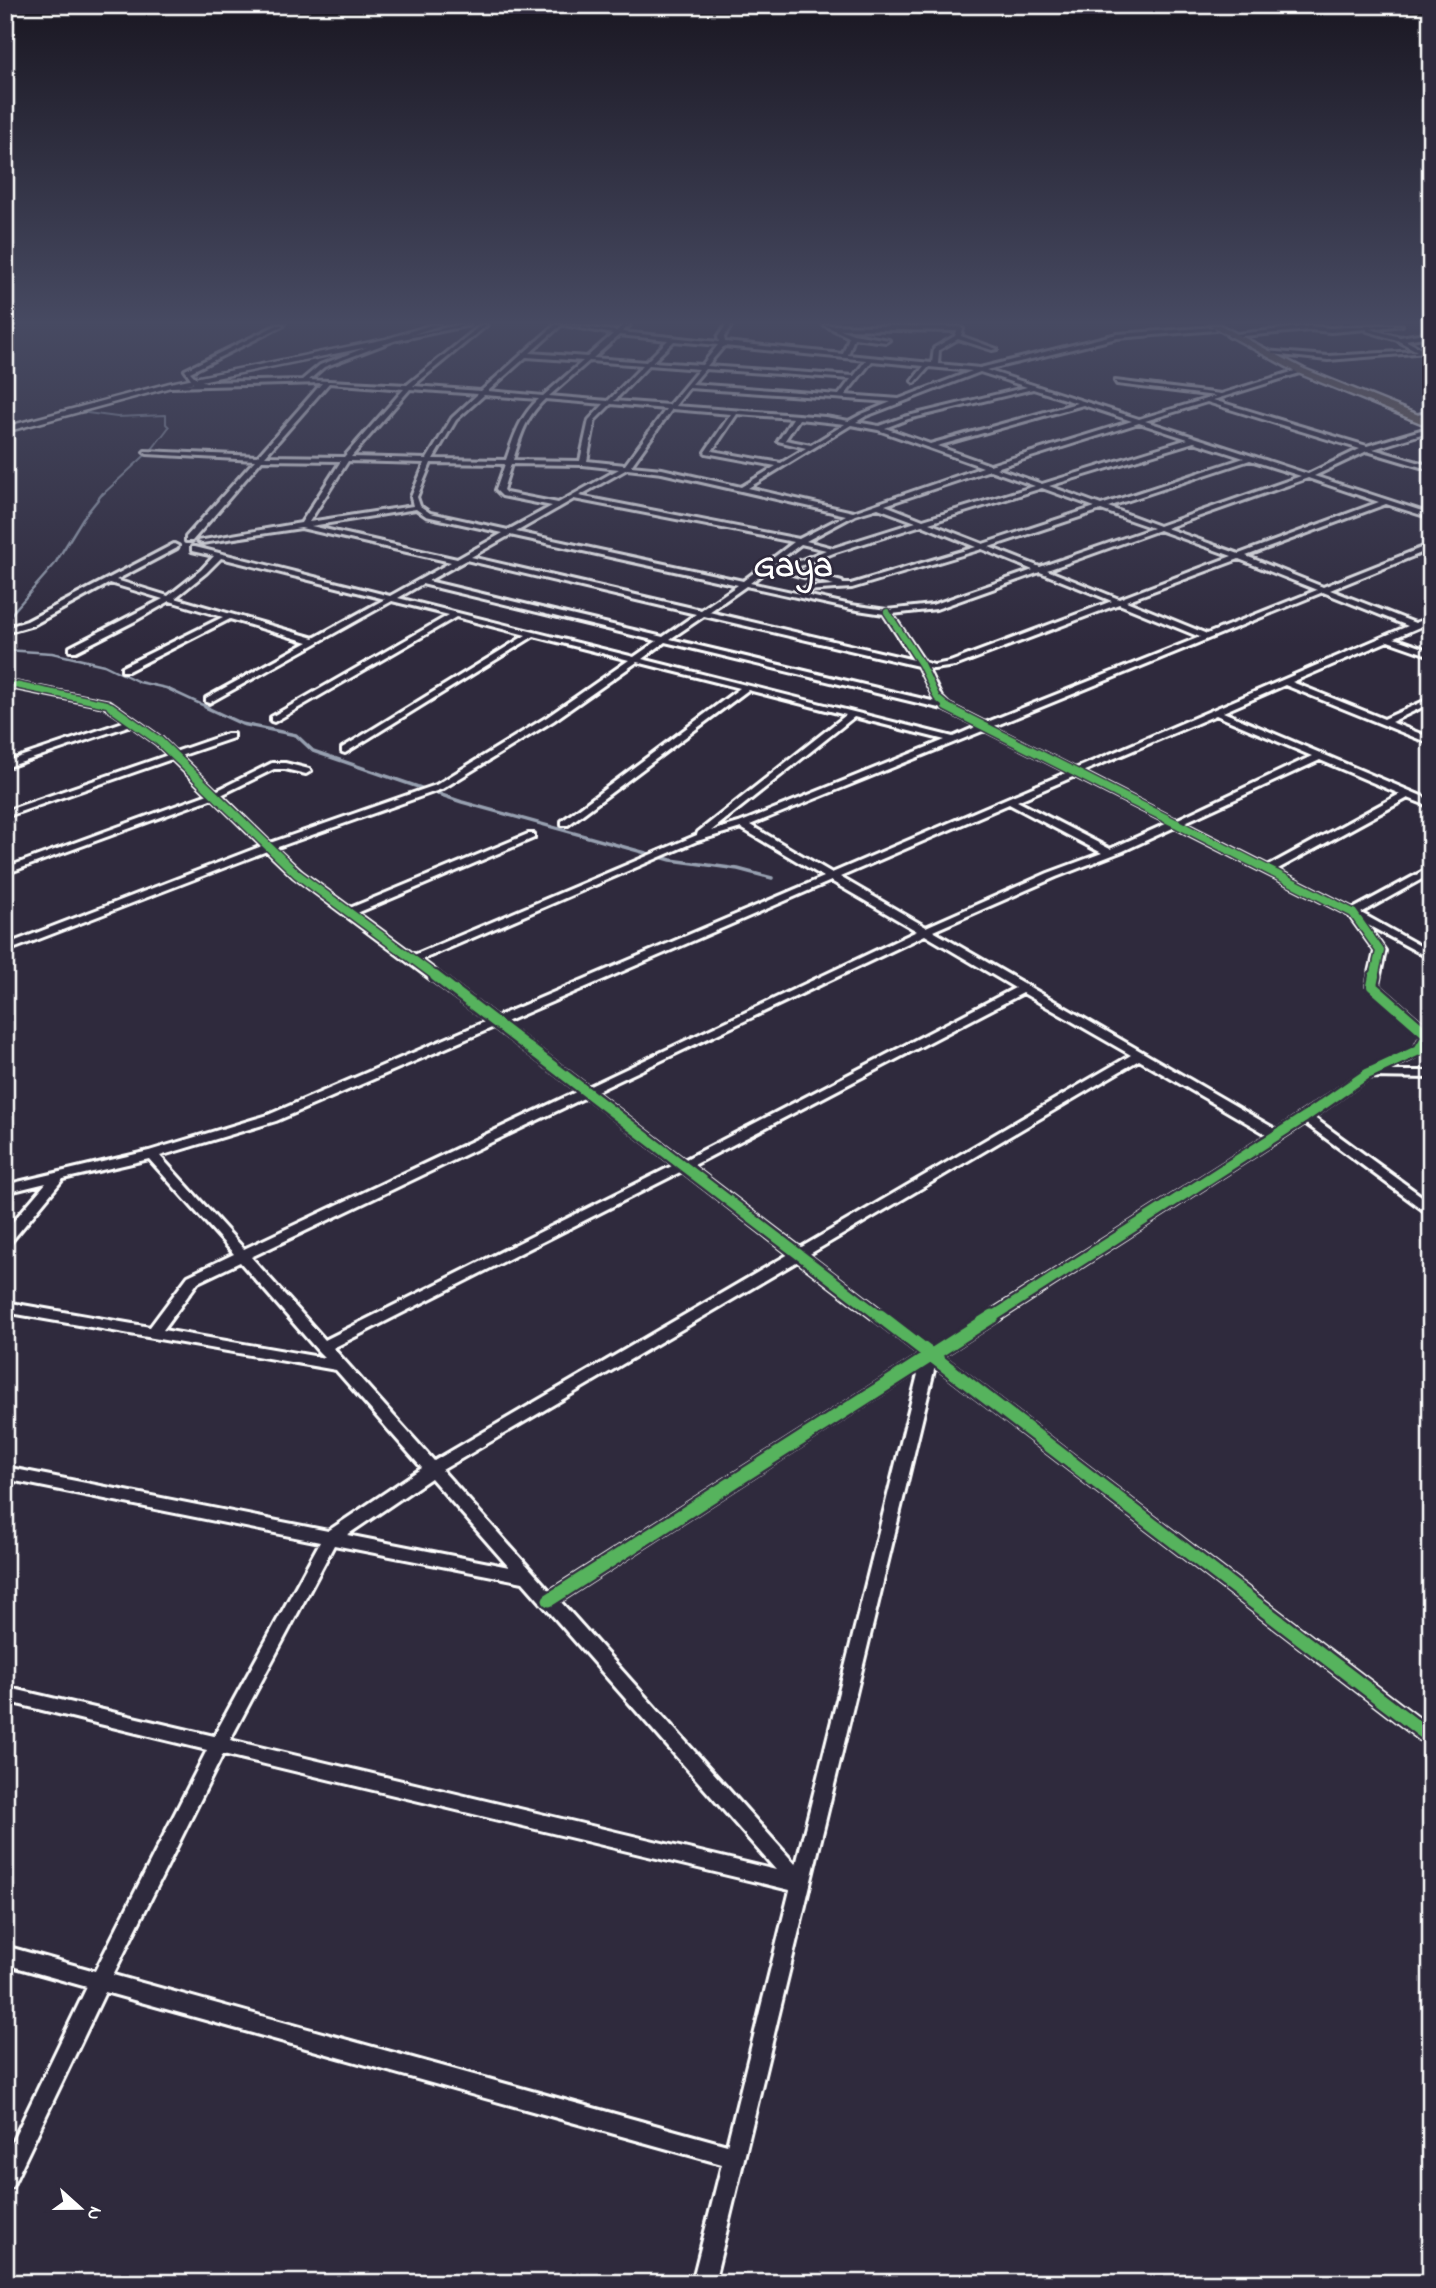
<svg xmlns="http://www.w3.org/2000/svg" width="1436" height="2288" font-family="'Indie Flower',sans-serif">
	<rect width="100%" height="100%" fill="#2f2a3d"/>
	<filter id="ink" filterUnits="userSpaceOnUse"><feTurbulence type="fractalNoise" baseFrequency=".0143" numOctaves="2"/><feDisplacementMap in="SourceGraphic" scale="14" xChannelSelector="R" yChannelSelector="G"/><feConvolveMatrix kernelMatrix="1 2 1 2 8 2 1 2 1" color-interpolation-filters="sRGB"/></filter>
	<g filter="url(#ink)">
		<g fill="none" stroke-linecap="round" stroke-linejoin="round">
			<path stroke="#97a0b0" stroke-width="2" d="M80,412L117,417L166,415V424L169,427L153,448L102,495"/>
			<g stroke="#97a0b0" stroke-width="2.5">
				<path d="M5,621L54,565L83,518L103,493"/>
				<path d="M5,650L52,653L104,665L139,682L166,688L209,708"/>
			</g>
			<path stroke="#97a0b0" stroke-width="3.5" d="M205,707L242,724L296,735L313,751L462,802L671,860L738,869L772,878"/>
			<g stroke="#fff" stroke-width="6">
				<g id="minor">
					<path d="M277,325H284L190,372L197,379L206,382L302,380L320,365L388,339L390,342L324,367L309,380L407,385L481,325H487L413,386L481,391L555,325H561L530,353L587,357L613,334L564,325L616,331L624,325H630L622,332L719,342L718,337L726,325H732L724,337L725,342L843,354L849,337L824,325L960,327L963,329L961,336L997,349L992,350L958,339L939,350L938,364L980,368L1117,334L1214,327L1216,330L1117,338L986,370L1139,419L1216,396L1117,384L1115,381L1221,394L1301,369L1303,372L1213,400L1367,446L1431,427V431L1373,449L1431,466V470L1367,451L1314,476L1431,514V518L1386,504L1246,556L1323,587L1431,544V549L1330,590L1415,623L1431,617V622L1394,638L1431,651V656L1388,641L1292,682L1384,719L1431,698V703L1391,722L1431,738V744L1285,685L1223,712L1431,800V807L1408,798L1276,870L1353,909L1431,867V874L1361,913L1431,952V959L1366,924L1385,951L1378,985L1431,1031C1431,1056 1403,1062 1384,1071H1431V1078L1370,1077L1313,1117L1431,1203V1213L1426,1212L1305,1123L942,1356L1431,1728V1746L1425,1743L935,1366L714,2283H692L722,2164L105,1992L12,2187L5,2190V2157L87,1987L5,1964V1946L95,1971L207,1750L5,1701V1687L214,1736L320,1542L5,1479V1467L328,1531L422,1468L336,1370L5,1312V1302L150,1327L188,1276L234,1254L149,1159L63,1179L10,1243L5,1244V1231L46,1183L5,1193V1185L149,1151L268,1115L487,1021L293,876L267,851L5,952V945L262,846L213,798L5,874V868L208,794L172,759L5,817V811L168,755L156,743L131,725L5,768V762L126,721L104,706L5,686V681L110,702L162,739L175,752L227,734H233V738L180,756L216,791L272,763H285L309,769L311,771L306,774L285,769H274L221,795L270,843L436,785L547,717L629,660L534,636L345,753L342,752V748L526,635L456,617L274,722L271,721V717L449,615L392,601L209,703L206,702V698L308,642L230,619L128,671H122V667L223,617L170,601L135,621L76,651H70V647L163,599L110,583L33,625L5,633V628L27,621L174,544L178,546L177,548L116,580L168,596L201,570L214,556L192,551V547H195L390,596L451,562L301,528L202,543L198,541L301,523L341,461L262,460L192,541H186V537L255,460L147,454L144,452L145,451L258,456L322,383L170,387L167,385L194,383L185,370ZM840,329L957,331L955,336L934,348L932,363L848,355L854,338L886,342L889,340L853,334ZM619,335L668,340L646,362L593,358ZM674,341L718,345L702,365L652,362ZM724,346L866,360L854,376L707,366ZM526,357H527L583,361L543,396L488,391ZM589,361L643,365L608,401L549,396ZM872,361L924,366L912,381L915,383L929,367L972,371L899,399L845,395ZM649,365L699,369L669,405L614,401ZM705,369L851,379L839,395L692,384ZM980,372L1027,387L904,417L879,426L856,422L866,416ZM329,383L404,389L344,457L265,456ZM689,388L891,402L862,414L849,421L825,417L675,406ZM410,389L478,394L452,418L427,459L351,457ZM1033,389L1077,403L930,444L885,428L908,419ZM484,395L539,399C520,416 514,437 506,460L433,459L456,420ZM545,399L604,404L589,420L580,461L513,460C521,435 525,418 545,399ZM1207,402L1360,449L1308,474L1145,421ZM611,404L666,409L625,465L587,461L595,420ZM1083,405L1132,421L990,465L937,446ZM672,409L731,414L705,452L706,453L776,466L741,487L662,469L631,466ZM737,414L793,418L778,441L806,448L781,463L712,451ZM799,419L845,424L811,445L785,440ZM1139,423L1188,439L1042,484L996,468ZM851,425L878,430L983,467L853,512L748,488ZM1194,442L1244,458L1101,505L1049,486ZM1250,460L1301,476L1159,526L1108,507ZM348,461L425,463L411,497L413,506L309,522ZM431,463L505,464L496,490L502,496L552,506L508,530L430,513L420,506L417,497ZM511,464L583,465L619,469L558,503L506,493L503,490ZM627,469L662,473L846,515L799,539L579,496ZM990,470L1035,486L923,520L885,505ZM1308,478L1379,502L1239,554L1166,528ZM1042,488L1095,507L983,544L929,523ZM574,499L794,542L743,581L516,532ZM878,508L916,522L833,548L806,541L855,515ZM416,509L426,516L503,533L457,559L311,526ZM1101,510L1153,528L1040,567L989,547ZM922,525L976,547L851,584H843L842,582L774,564L801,544L826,550L797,562L796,564L800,566L836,552ZM1159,530L1232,556L1119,599L1047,570ZM510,535L738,585L701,610L471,557ZM982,549L1033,570L932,605L887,610L851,605L750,583L770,568L834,585L807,587L803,589L804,591L852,588ZM221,558L385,599L314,638L175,598L206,573ZM1239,559L1317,590L1207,634L1126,601ZM466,560L696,614L663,637L428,581ZM1040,572L1112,601L950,662L934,665L924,662L892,614L936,609ZM422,584L657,641L634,657L398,598ZM746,586L851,609L884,614L914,660L709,612ZM1323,592L1408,626L1075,769L992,727ZM1119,604L1200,637L985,723L949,705L941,697L927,668L934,669L955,666ZM704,616L918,666L936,702L670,639ZM665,642L943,709L978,726L953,737L642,659ZM637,662L740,688L562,821V825H568L748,690L846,715L698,832L697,835L414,955L357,913L534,838V834H528L350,908L301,872L275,848L442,789L553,721ZM1216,715L1312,756L1176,820L1082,772ZM854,717L945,740L739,823L711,831ZM985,730L1068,772L832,873L750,825ZM1320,760L1400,794L1268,866L1183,823ZM1075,776L1168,823L1110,849L1017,801ZM1009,804L1102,853L1048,873L926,927L840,877ZM1175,827L1349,915L1375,951L1367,986L1422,1035L1415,1048L1363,1072L1277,1130L933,931L1056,877L1123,851ZM741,828L824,877L496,1017L421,960L697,841ZM831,881L917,931L588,1087L503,1023ZM925,935L1015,988L684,1160L595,1092ZM1023,993L1131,1055L800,1248L692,1166ZM494,1027L578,1091L244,1249L160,1156L276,1121ZM1139,1060L1268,1135L932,1349L808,1255ZM586,1097L674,1165L325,1340L251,1257ZM682,1171L789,1254L434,1461L333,1348ZM798,1261L921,1355L550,1591L442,1470ZM240,1262L318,1351L325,1358L163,1330L198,1282ZM919,1370L796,1865L560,1601ZM431,1478L509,1567L347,1535ZM334,1545L523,1582L776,1870L230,1740ZM223,1754L790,1890L727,2145L113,1975Z"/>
					<path d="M459,325H470L398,340L395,338Z"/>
					<path d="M1378,325H1402L1370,329L1400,337L1431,332V336L1405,340L1427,352L1328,360L1261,353L1264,351L1328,356L1417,351L1397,340L1367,331V329L1331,332L1310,330L1230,337L1227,335L1310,326L1331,328Z"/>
					<path d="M1426,325H1431V327L1427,326Z"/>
					<path d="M1431,412V416L1412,419L1409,417Z"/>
				</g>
			</g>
			<g stroke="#fff" stroke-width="5">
				<path id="tertiary" d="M430,325H440L388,343L171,387L5,432V427L170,383L386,339Z"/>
			</g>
			<g stroke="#fff" stroke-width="5">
				<path id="primary" d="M1210,325H1220L1304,369L1431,420V427L1298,373Z"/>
			</g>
			<use href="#minor" fill="#2f2a3d" fill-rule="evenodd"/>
			<use href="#tertiary" fill="#2f2a3d" fill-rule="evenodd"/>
			<use href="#primary" fill="#76695c" fill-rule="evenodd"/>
			<g stroke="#2f2a3d" stroke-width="9">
				<g id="cycleway-far3">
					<path d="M887,612L921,664L937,698L949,708"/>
					<path d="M5,683L107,704L113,708"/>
				</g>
			</g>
			<g stroke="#2f2a3d" stroke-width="11">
				<g id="cycleway-far2">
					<path d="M111,707L159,741L297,874L438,978"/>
					<path d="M946,707L1353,913L1380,951L1374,978"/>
				</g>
			</g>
			<g stroke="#2f2a3d" stroke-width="15">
				<g id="cycleway-far1">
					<path d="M435,976L882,1318"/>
					<path d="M991,1318L1305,1117L1367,1074L1419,1050L1428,1035L1372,986L1374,976"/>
				</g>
			</g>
			<g stroke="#2f2a3d" stroke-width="18">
				<g id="cycleway">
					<path d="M880,1316L1431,1738"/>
					<path d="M549,1600L993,1316"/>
				</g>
			</g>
			<use href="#cycleway-far3" stroke="#56b35d" stroke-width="6"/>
			<use href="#cycleway-far2" stroke="#56b35d" stroke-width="8"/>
			<use href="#cycleway-far1" stroke="#56b35d" stroke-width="10"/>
			<use href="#cycleway" stroke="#56b35d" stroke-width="13"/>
		</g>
	</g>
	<linearGradient id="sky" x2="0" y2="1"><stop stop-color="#1a1722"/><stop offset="0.5" stop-color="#474a62"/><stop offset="1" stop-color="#474a62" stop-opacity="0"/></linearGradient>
	<rect width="1436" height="645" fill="url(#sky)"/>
	<g text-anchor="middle" stroke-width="5" stroke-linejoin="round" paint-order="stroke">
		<g font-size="35" font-weight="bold" fill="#fff" stroke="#2f2a3d">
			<text x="793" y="576">Gaya</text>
		</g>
	</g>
	<rect width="1436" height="2288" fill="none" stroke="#2f2a3d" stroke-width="28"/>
	<rect x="14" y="14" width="1408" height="2260" fill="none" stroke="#fff" stroke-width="2.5" filter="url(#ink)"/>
	<g transform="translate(80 2208) rotate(111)" stroke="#2f2a3d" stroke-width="5" paint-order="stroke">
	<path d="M0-5L12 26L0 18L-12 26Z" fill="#ffffff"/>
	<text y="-10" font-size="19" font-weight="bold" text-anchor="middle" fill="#ffffff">N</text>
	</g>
</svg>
